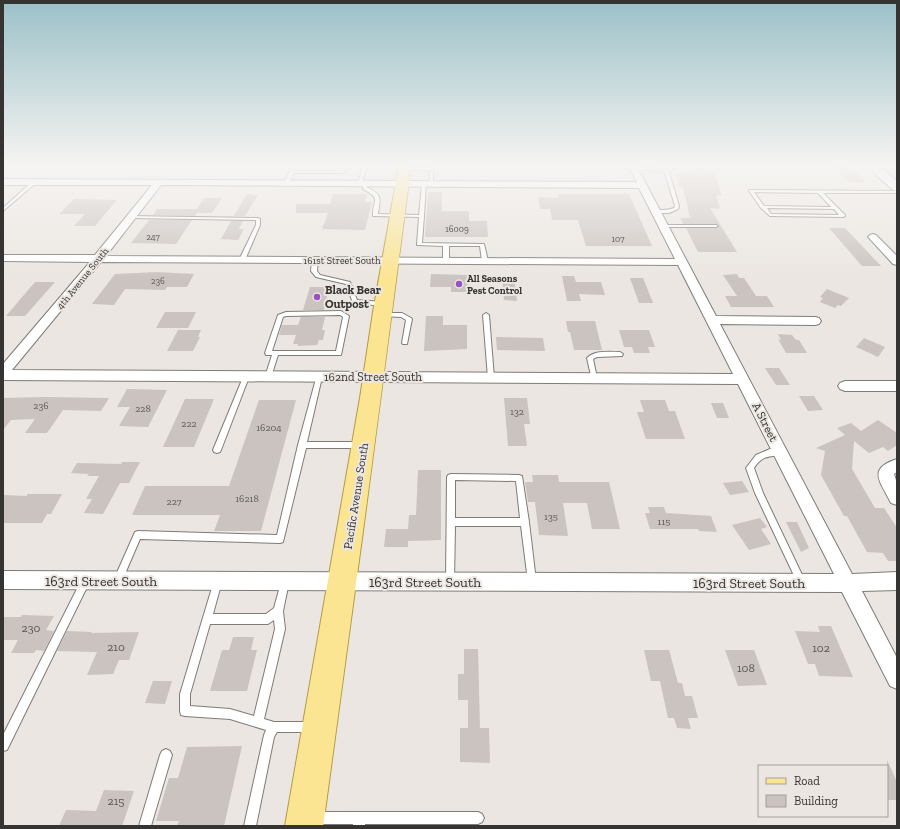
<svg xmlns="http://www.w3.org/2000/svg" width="900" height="829" font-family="'Zilla Slab',serif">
	<rect width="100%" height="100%" fill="#ebe6e1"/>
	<g fill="#cac3bf">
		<path d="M831,165H848L866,182H849Z"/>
		<path d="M695,167L714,171L722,196L716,195L720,209L710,208L737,252H698L686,228H716L719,225L716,224H683L680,218H690L683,187H679L676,173L689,174L688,171H692L691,169H696Z"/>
		<path d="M428,192H442V211H469V221H487L488,237H425Z"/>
		<path d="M247,194L258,195L245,216H234Z"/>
		<path d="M333,194H367L365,202H372L365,230L322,229L328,213H296V204H330Z"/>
		<path d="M558,194H629L652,246H586L578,220H552L550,209H540L538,197L559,198Z"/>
		<path d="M204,198H222L212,213H197L195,216L153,215L157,209H197Z"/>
		<path d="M74,199L117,200L95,226H74L85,214H59Z"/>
		<path d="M149,220H192L176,244L131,243Z"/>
		<path d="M231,221H243L239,229H244L238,240L221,239Z"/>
		<path d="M829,228H845L881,266H862Z"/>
		<path d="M157,272L194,274L187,287H167L165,290L125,289L114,305L92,304L115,274Z"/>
		<path d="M431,274L468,275V292H451V287H430Z"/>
		<path d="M737,274L739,278H744L756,296H767L774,307H731L725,296H737L723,275Z"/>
		<path d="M502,276H514L517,301L504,300Z"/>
		<path d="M562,276H574L576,282H601L605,295L579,294L581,301H567Z"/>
		<path d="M630,278H643L653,303H639Z"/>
		<path d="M35,282H55L25,316H6Z"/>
		<path d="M310,287H329L324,310H303Z"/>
		<path d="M827,289L849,298L841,306L838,305L835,308L820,302L823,298L820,297Z"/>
		<path d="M165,312H196L188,328H156Z"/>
		<path d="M426,316H443V325H467V349L424,351Z"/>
		<path d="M301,317H325L322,330H325L323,340H319L317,345L297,346L298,344H293L296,335H279L282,325H298Z"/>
		<path d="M566,321H595L602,350H574L570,332H568Z"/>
		<path d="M178,330H201L198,337H200L193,351H167Z"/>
		<path d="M619,330H649L655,347H648L650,353H634L632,347H624Z"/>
		<path d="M778,334L792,335L796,340H799L807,353H786L778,339L781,340Z"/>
		<path d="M496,337L543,338L545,351L497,350Z"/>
		<path d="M864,338L885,347L878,357L856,347Z"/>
		<path d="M765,368H779L790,385H776Z"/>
		<path d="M127,389L167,390L148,427L119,426L130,407H117Z"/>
		<path d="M799,396H814L823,410L808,411Z"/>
		<path d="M44,397L109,398L101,411L63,410L47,433H25L35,419L11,420L3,430V398Z"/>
		<path d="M504,398H527L530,424H524L527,446H508Z"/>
		<path d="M185,399H214L194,447H163Z"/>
		<path d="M259,400H296L261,531H214L220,515H132L145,486H229Z"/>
		<path d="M640,400H665L669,411H675L685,439H646L637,412H644Z"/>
		<path d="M711,403H723L729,418H717Z"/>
		<path d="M878,420L897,433V445L888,451L883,447L869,453L854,441L852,469L875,508H884L897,528V561H888L883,553L867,552L847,516H844L821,475L825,451L816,448L845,435L837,428L851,423L861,431Z"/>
		<path d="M122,462H140L129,483H120L103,514L84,513L92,499H86L99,476H87L89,474L71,473L77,463L121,464Z"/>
		<path d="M418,470H441V540L408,541V547H384L386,529H408L409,515H416Z"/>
		<path d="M532,475H558L559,482H609L620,529H592L587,503H563L568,536L539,535L535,502H528L525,482H533Z"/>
		<path d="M742,481L749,492L730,495L723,483Z"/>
		<path d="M27,494H62L51,514H47L42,523H3V495L27,496Z"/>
		<path d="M648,507H664L666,513L711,516L717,532L699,531L698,529H650L645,513H650Z"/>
		<path d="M760,518L767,527L761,529L771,544L749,550L732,525Z"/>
		<path d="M786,522H797L809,548L801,552Z"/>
		<path d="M22,615L54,616L46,630L54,631L44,651L36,650L34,653H11L18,640H3V617H21Z"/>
		<path d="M818,626H831L853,677L819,676L815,664H808L795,631L820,632Z"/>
		<path d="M67,631L92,632L91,633L139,632L129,660H119L113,674L87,675L97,652L57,651Z"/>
		<path d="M233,637H254L251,650H257L247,691H210L222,650H229Z"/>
		<path d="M464,649H478L480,728H489L490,763L460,762V728H468V700H458V674H464Z"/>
		<path d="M644,650H669L678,683H682L685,696H692L698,718H688L691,729L677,728L674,718H668L660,681H651Z"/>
		<path d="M725,650H754L767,685L738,686Z"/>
		<path d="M153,681H172L165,704L145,703Z"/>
		<path d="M242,746L224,826H177L179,821H156L169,778H178L187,747Z"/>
		<path d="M887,760L897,782V800H887Z"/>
		<path d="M104,790L134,791L122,826H59L66,810L96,811Z"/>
	</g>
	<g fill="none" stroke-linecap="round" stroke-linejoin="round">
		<g stroke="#7f7b76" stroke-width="2">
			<g id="lane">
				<path d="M344,165H348L344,173H294L288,184L284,183L289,173L292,171H341Z"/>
				<path d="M363,165H367L362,184L360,185L358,184Z"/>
				<path d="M431,165H433V184L431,185L429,184L430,170H404L402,169L404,168H430Z"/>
				<path d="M677,165H685L674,168L669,172L679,206L678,209L669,213H653V212C659,209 666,211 674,208L675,206L665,173L654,170H634L632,169L634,168H654L666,171L672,166Z"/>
				<path d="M33,181L37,182L3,211V208Z"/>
				<path d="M363,183H367V187C383,196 380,197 378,214L419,215L422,184L426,183L424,216L422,243L484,244L488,261L485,263L482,261L480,246H449V260L446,262L443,260V246L417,245L419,217L373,216C372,199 383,200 363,189Z"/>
				<path d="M749,190L897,191V193H823L845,215V216L843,217L770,216L761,208L749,191ZM754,192L818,193L831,207L764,206ZM767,208L834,209L839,215L771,214Z"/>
				<path d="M128,216L258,218L260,219V225L245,260L242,262L239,260L256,225V220L130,218L128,217Z"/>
				<path d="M661,225H716L718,226L716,227H663L661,226Z"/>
				<path d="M315,258L318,260L317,271L320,275L350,282L357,300L383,302L386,304L383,306L353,303L346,284L316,277L311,271L312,260Z"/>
				<path d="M341,311L349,316L341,355H278L271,377L268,379H266L265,377L272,355H266L265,353L278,315L286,312ZM340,315L343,317L336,351H272L283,317L286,316Z"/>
				<path d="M383,313H402L411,318L412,319L407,344H403L402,343L406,320L401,317L381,316V314Z"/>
				<path d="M486,313L489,315L494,378L491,380L488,378L483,315Z"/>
				<path d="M620,352L623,354L622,356L597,357L593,359L597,378L594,380H592L587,358C595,350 609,352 620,352Z"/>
				<path d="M244,375H246L249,377L221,450L220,452L217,453L214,452L213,450Z"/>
				<path d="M317,375H319L322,377L307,442H360L363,443L364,445L363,447L360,448H306L283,542L280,543L140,539L121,583L118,584L115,583L114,580L115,577L135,532L138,531L277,535L298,445Z"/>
				<path d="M770,449L783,450L784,452L783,454C769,458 763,454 754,468L763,493L805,581L804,584L801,585L798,584L755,493L746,468L756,455Z"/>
				<path d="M451,474L519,475L522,476L529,522L536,581L535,584L532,585L529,584L528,581L521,526H455L454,582L453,585L450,586L447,585L446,582L447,477L448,475ZM455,480L516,481L520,518H455Z"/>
				<path d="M218,577L221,578L222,581L213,614H266L274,608L282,579L285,578L288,579L289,582L283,611L285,629L264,719L274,722H312L316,723L317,727L316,731L312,732H277L274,737L256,826H244L264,735L266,730L230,719L185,716L181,715L180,711V694L214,581L215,578ZM274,620L275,629L254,716L230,709L190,706V694L210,624H268Z"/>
				<path d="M85,578L88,579L89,582L88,585L7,750L3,751V735L82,579Z"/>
				<path d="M166,749L170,751L172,755L151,826H139L160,755L162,751Z"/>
				<path d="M316,812H478L482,814L484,818L482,822L478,824H365V826H353V824H316L312,822L310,818L312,814Z"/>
			</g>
		</g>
		<g stroke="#7f7b76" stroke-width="2">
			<g id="street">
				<path d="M628,165H636L716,316L815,317L819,318L821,321L819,324L815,325L720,324L852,574L897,572V590L862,591L897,658V689L890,686L842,592L3,589V571L834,574L738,384L3,380V364L90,262L3,261V255H95L152,185H3V179L637,182ZM161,185L639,188L675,259L106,256ZM101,262L678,265L733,374L12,370Z"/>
				<path d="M873,234L876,235L897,256V265L893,264L870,239L868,237L870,235Z"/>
				<path d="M845,381H897V391H845L840,389L838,386L840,383Z"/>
				<path d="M897,459V472L894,474L897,483V505L891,503C881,482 866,469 897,459Z"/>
			</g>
		</g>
		<g stroke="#7f7b76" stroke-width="2">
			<path id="secondary" d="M865,165H878L897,181V191L893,190Z"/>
		</g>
		<g stroke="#b49c41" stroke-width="2">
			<path id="primary" d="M399,165H411C383,385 353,606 323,826H285L360,398L373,312Z"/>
		</g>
		<use href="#lane" fill="#fff" fill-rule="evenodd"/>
		<use href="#street" fill="#fff" fill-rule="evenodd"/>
		<use href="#secondary" fill="#fff" fill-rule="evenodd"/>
		<use href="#primary" fill="#fbe592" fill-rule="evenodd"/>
	</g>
	<linearGradient id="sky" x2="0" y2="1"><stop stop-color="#9bc1c8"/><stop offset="0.59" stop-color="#f6f4f2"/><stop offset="1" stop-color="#f6f4f2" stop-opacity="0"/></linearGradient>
	<rect width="900" height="281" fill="url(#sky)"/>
	<g fill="#9a51c3" stroke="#ebe6e1" stroke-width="1.5">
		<circle cx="459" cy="284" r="4"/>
		<circle cx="317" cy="297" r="4"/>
	</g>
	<g text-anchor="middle" stroke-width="4" stroke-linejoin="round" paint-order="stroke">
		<g font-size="9" fill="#5b5855">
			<text x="457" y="232">16009</text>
			<text x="153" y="240">247</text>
			<text x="618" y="242">107</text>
			<text x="158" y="284">236</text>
		</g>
		<g font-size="10" fill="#363432" stroke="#ebe6e1">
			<text x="342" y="264">161st Street South</text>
			<text transform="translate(82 278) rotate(-51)" y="4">4th Avenue South</text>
		</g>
		<g font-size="10" font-weight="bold" fill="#363432" stroke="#ebe6e1" text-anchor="start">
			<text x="467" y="282">All Seasons<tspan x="467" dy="12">Pest Control</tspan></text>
		</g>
		<g font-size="10" fill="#5b5855">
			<text x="41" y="409">236</text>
			<text x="143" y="412">228</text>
			<text x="517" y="415">132</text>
			<text x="189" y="427">222</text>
			<text x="269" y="431">16204</text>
			<text x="247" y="502">16218</text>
			<text x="174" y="505">227</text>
			<text x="551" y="520">135</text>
			<text x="664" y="525">115</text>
		</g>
		<g font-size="12" font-weight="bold" fill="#363432" stroke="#ebe6e1" text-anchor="start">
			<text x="325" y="294">Black Bear<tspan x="325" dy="14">Outpost</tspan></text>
		</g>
		<g font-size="12" fill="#363432" stroke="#ebe6e1">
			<text x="373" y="381">162nd Street South</text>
			<text transform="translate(765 422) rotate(63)" y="4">A Street</text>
			<text transform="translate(356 496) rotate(-81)" y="4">Pacific Avenue South</text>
		</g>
		<g font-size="12" fill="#5b5855">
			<text x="31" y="632">230</text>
			<text x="116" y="651">210</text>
			<text x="821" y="652">102</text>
			<text x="746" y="672">108</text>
			<text x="116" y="805">215</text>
		</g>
		<g font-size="14" fill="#363432" stroke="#ebe6e1">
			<text x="101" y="586">163rd Street South</text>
			<text x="425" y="587">163rd Street South</text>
			<text x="749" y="588">163rd Street South</text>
		</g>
	</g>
	<rect width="900" height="829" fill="none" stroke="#363432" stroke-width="8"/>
	<rect x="758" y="765" width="130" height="52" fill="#ebe6e1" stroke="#a39f9b"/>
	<rect x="766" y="778" width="20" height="6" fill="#fbe592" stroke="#a39f9b"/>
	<text x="794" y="785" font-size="12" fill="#363432">Road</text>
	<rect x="766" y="795" width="20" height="12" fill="#cac3bf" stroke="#a39f9b"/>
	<text x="794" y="805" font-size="12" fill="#363432">Building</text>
</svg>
